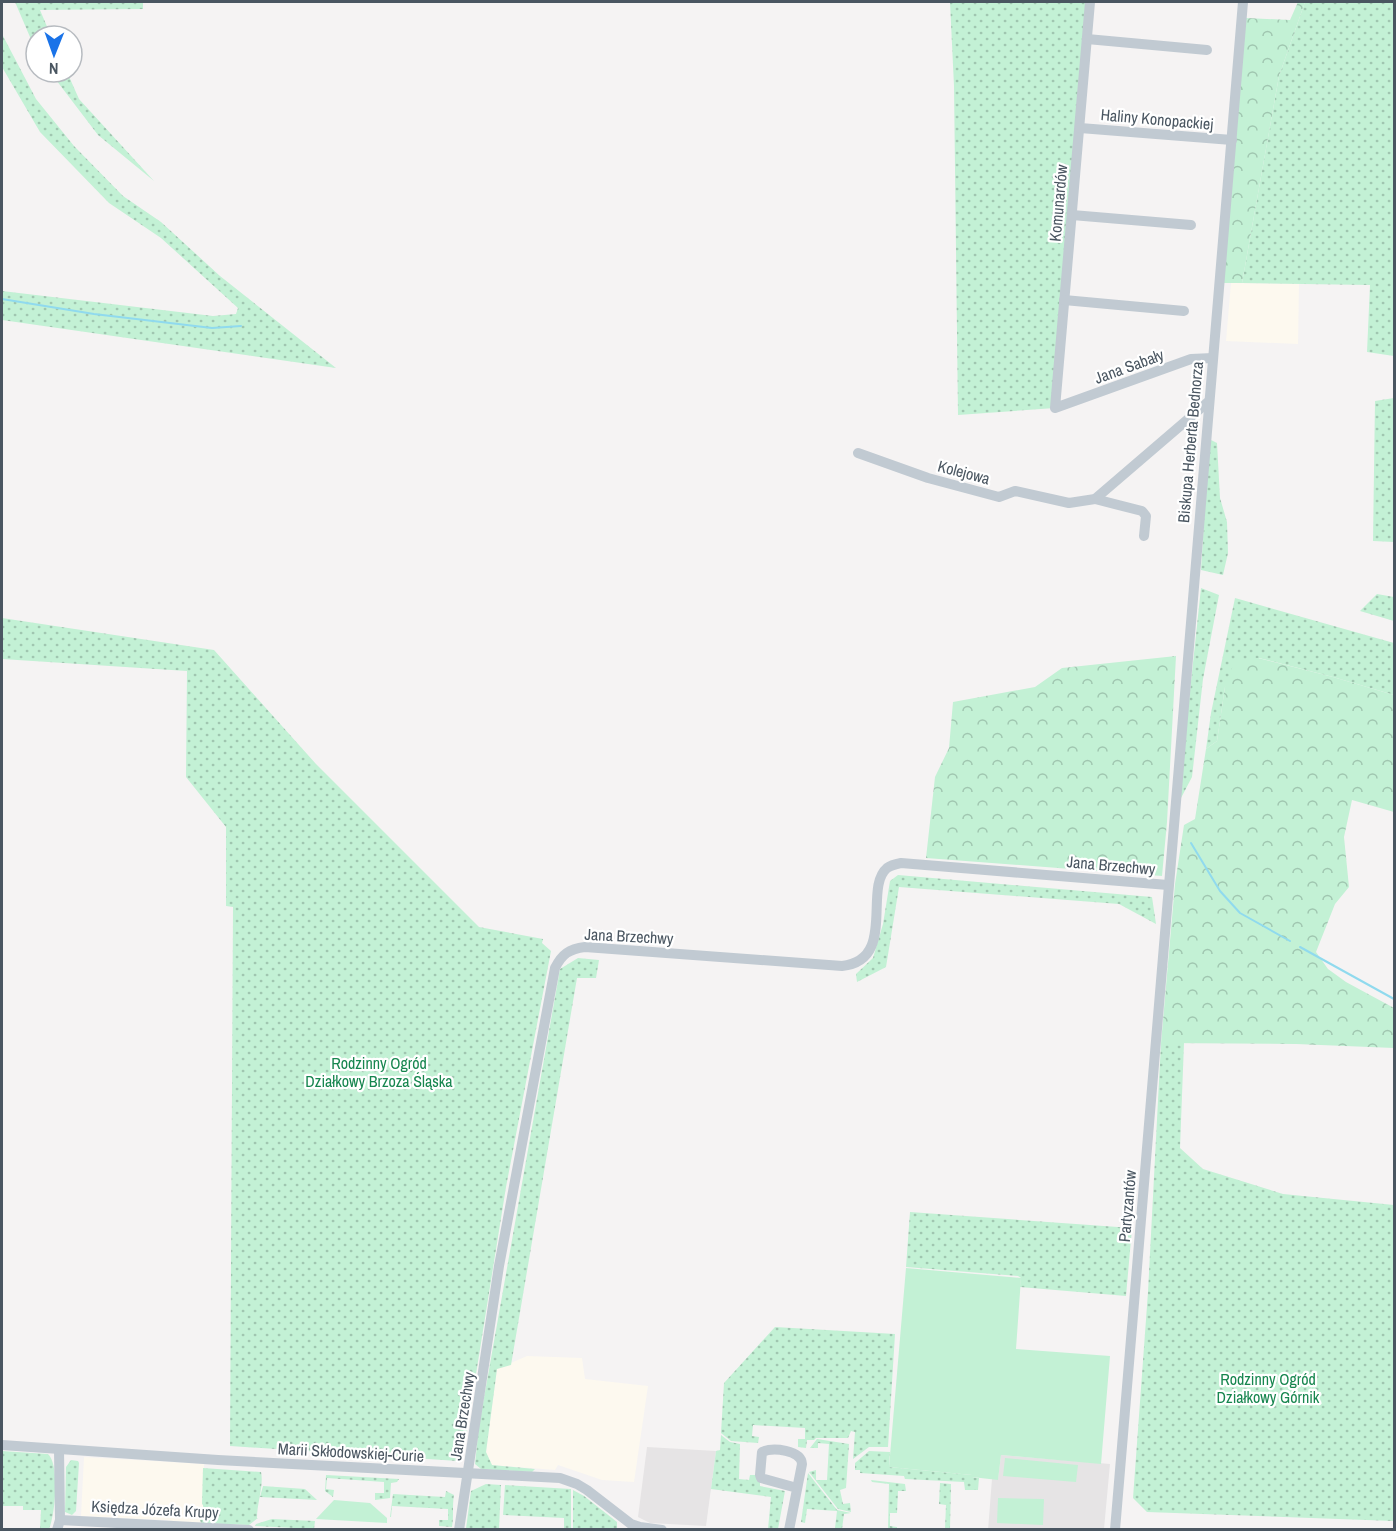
<svg xmlns="http://www.w3.org/2000/svg" width="1396" height="1531" font-family="'Archivo Narrow',sans-serif">
	<defs>
		<pattern id="grass-dots" width="8" height="8" patternUnits="userSpaceOnUse" patternTransform="scale(1.5)"><rect width="8" height="8" fill="#c3f1d5"/><path d="M2 2h.1M6 6h.1" fill="none" stroke="#a0c6b0" stroke-width="1.8" stroke-linecap="round"/></pattern>
		<pattern id="forest-crowns" width="20" height="18" patternUnits="userSpaceOnUse" patternTransform="scale(1.5)"><rect width="20" height="18" fill="#c3f1d5"/><path d="M2 6a3 3 0 1 1 6 0M12 15a3 3 0 1 1 6 0" fill="none" stroke="#a0c6b0"/></pattern>
	</defs>
	<rect width="100%" height="100%" fill="#f5f3f3"/>
	<g fill="#fdf9ef">
		<path d="M1231,283L1299,284L1298,344L1226,341Z"/>
		<path d="M527,1356L582,1358L585,1379L648,1386L634,1482L602,1480L558,1465L555,1470L492,1465L486,1453L497,1369Z"/>
		<path d="M84,1457L204,1464V1521L238,1529L166,1520L81,1516Z"/>
	</g>
	<g fill="#e6e4e5">
		<path d="M647,1447L716,1451L706,1526L650,1523L638,1517Z"/>
		<path d="M1001,1455L1110,1464L1104,1529L988,1530L992,1479H998Z"/>
	</g>
	<g fill="url(#grass-dots)">
		<path d="M15,2H143V9L40,10L51,36H36V51Z"/>
		<path d="M950,2H1090L1055,408L958,415L954,86Z"/>
		<path d="M1305,2H1394V356L1367,352L1370,285L1242,283L1279,76Z"/>
		<path d="M2,34L36,99L74,146L123,196L161,222L220,276L336,368L2,320V291L213,316L236,314L238,308L161,238L109,203L40,132L2,67Z"/>
		<path d="M50,72H67L79,99L154,181L98,135Z"/>
		<path d="M1394,398V542L1373,541L1375,401Z"/>
		<path d="M1209,439L1217,443L1220,498L1227,522L1228,553L1223,575L1201,570Z"/>
		<path d="M1201,588L1219,595L1203,679L1192,777L1181,798L1179,794Z"/>
		<path d="M1377,594L1394,597V621L1360,611Z"/>
		<path d="M1235,598L1394,643V695L1333,677L1259,658L1225,687L1217,741L1206,749L1211,713Z"/>
		<path d="M2,618L214,650L316,764L479,927L543,939L542,943L551,951L506,1187L464,1449L458,1461L230,1446L233,907L226,906V827L186,777L187,671L2,659Z"/>
		<path d="M898,875L1152,897L1156,924L1119,904L899,887L886,967L857,982L856,974L873,958L883,924L890,881Z"/>
		<path d="M578,958L599,960L596,978H577L511,1365L497,1369L486,1452L492,1465L535,1469L532,1472L481,1469L475,1464L479,1426L560,969Z"/>
		<path d="M1161,1043H1184L1180,1148L1203,1169L1283,1194L1394,1205V1521L1147,1512L1133,1498L1148,1292Z"/>
		<path d="M910,1212L1132,1228L1126,1296L1020,1287L1021,1278L1018,1276L906,1267Z"/>
		<path d="M775,1327L895,1334L888,1447H869L853,1459L855,1432L851,1431L848,1438H816L814,1440H807L806,1448L798,1447V1439H805V1428L753,1425L752,1436L759,1437L758,1443L731,1441L721,1433L724,1383Z"/>
		<path d="M721,1435L730,1442L740,1444L739,1479L749,1480L750,1475H758L760,1482V1486L785,1491L778,1529H768L771,1497L711,1489L716,1451L720,1450Z"/>
		<path d="M817,1439L849,1444L846,1488L840,1490L843,1504L850,1503L851,1512L838,1509L809,1472L816,1470V1480H827L829,1444L818,1443V1448H810Z"/>
		<path d="M2,1451L48,1454C60,1465 55,1515 49,1529H40L41,1510H23V1506H2Z"/>
		<path d="M869,1451L890,1452L889,1467L972,1475V1477L979,1478L978,1490H965L964,1482L905,1479L904,1476L860,1473V1470H855V1463Z"/>
		<path d="M71,1460L78,1461L79,1463L76,1511L72,1515L65,1512L66,1467Z"/>
		<path d="M203,1468L261,1472C264,1485 257,1503 257,1518H258L249,1525L201,1523L197,1510L203,1509V1505L202,1504Z"/>
		<path d="M808,1473L837,1510L851,1513L844,1514L842,1529L835,1528L837,1511L807,1509L805,1523L801,1522Z"/>
		<path d="M326,1475L399,1479L397,1482L391,1483L390,1498L375,1500V1493H384V1482L327,1478L326,1489L334,1490L333,1497L325,1491Z"/>
		<path d="M871,1480L905,1484L906,1491H898L897,1513H890V1526L897,1527V1529H888L889,1484L872,1482Z"/>
		<path d="M940,1483L951,1484L950,1529H945L946,1505L939,1504Z"/>
		<path d="M486,1484L501,1485L499,1529H466L471,1491Z"/>
		<path d="M505,1485L571,1489V1529H564V1518L503,1515Z"/>
		<path d="M263,1486L305,1489L317,1500L260,1497Z"/>
		<path d="M573,1490L584,1496L617,1522V1529H573Z"/>
		<path d="M446,1491L454,1495C452,1507 454,1515 452,1527L439,1526V1520H448V1509L392,1506L391,1517H390L393,1494L445,1497Z"/>
		<path d="M272,1519L315,1521L314,1529L255,1526L256,1524Z"/>
	</g>
	<g fill="url(#forest-crowns)">
		<path d="M1298,2H1305L1279,76L1242,283H1219L1246,18L1290,20Z"/>
		<path d="M1176,656L1167,822L1162,876L926,858L935,777L949,748L953,702L1035,687L1062,668Z"/>
		<path d="M1258,658L1333,677L1394,695V812L1352,800L1344,837L1349,887L1335,904L1316,952L1328,969L1346,982L1394,1008V1048L1296,1044L1161,1043L1175,884L1184,825L1195,819L1206,749L1217,741L1225,687L1235,660Z"/>
	</g>
	<g fill="#c3f1d5">
		<path d="M906,1268L1021,1278L1016,1349L1110,1356L1101,1464L1001,1455L998,1480L972,1477V1475L889,1467Z"/>
		<path d="M1005,1458L1078,1465L1076,1482L1003,1476Z"/>
		<path d="M998,1498L1044,1499L1043,1525L997,1523Z"/>
		<path d="M334,1500L370,1503L387,1518V1523L316,1519Z"/>
	</g>
	<g fill="none" stroke-linecap="round" stroke-linejoin="round">
		<g stroke="#90daee" stroke-width="2">
			<path d="M2,299L94,314L212,328L241,326"/>
			<path d="M1191,843L1220,891L1240,913L1290,941"/>
			<path d="M1300,947L1394,999"/>
		</g>
		<g stroke="#c1cad2" stroke-width="10">
			<path d="M1090,2L1055,408L1191,359L1213,358"/>
			<path d="M1087,39L1207,50"/>
			<path d="M1080,128L1232,140"/>
			<path d="M1072,215L1191,225"/>
			<path d="M1064,300L1184,311"/>
			<path d="M858,453L928,478L999,497L1015,491L1069,503L1095,499L1208,402"/>
			<path d="M1095,499L1142,511L1146,516L1144,536"/>
			<path d="M2,1445L218,1460L560,1478L577,1484L587,1490L631,1524L640,1527L662,1530"/>
			<path d="M60,1520L249,1530"/>
			<path d="M57,1530L60,1520L59,1450"/>
			<path d="M459,1530L499,1266L555,968C562,954 569,949 585,947L842,966C897,960 863,888 887,868C891,865 896,864 901,863L1168,885"/>
			<path d="M789,1530L802,1464C801,1450 773,1447 762,1452L760,1475L761,1478L797,1488"/>
			<path d="M1115,1530L1243,2"/>
		</g>
	</g>
	<g text-anchor="middle" stroke-width="4.5" stroke-linejoin="round" paint-order="stroke">
		<g font-size="16" fill="#4a5661" stroke="#fff">
			<text transform="translate(1157 119) rotate(5)" y="6">Haliny Konopackiej</text>
			<text transform="translate(1058 203) rotate(-85)" y="6">Komunardów</text>
			<text transform="translate(1129 366) rotate(-20)" y="6">Jana Sabały</text>
			<text transform="translate(1190 442) rotate(-85)" y="6">Biskupa Herberta Bednorza</text>
			<text transform="translate(964 472) rotate(15)" y="6">Kolejowa</text>
			<text transform="translate(1111 865) rotate(5)" y="6">Jana Brzechwy</text>
			<text transform="translate(629 936) rotate(3)" y="6">Jana Brzechwy</text>
			<text transform="translate(1127 1206) rotate(-85)" y="6">Partyzantów</text>
			<text transform="translate(462 1416) rotate(-81)" y="6">Jana Brzechwy</text>
			<text transform="translate(351 1452) rotate(3)" y="6">Marii Skłodowskiej-Curie</text>
			<text transform="translate(155 1509) rotate(3)" y="6">Księdza Józefa Krupy</text>
		</g>
		<g font-size="16" fill="#17864f" stroke="#fff">
			<text x="379" y="1069">Rodzinny Ogród<tspan x="379" dy="18">Działkowy Brzoza Śląska</tspan></text>
			<text x="1268" y="1385">Rodzinny Ogród<tspan x="1268" dy="18">Działkowy Górnik</tspan></text>
		</g>
	</g>
	<rect width="1396" height="1531" fill="none" stroke="#4a5661" stroke-width="6"/>
	<g transform="translate(54 54) rotate(181)"><circle r="28" fill="#ffffff" stroke="#b7bbc0" stroke-width="1.5"/>
	<path d="M0-4.5L10 22L0 15L-10 22Z" fill="#1a73e8"/>
	<text y="-9" font-size="16" font-weight="bold" text-anchor="middle" fill="#4a5661">N</text>
	</g>
</svg>
